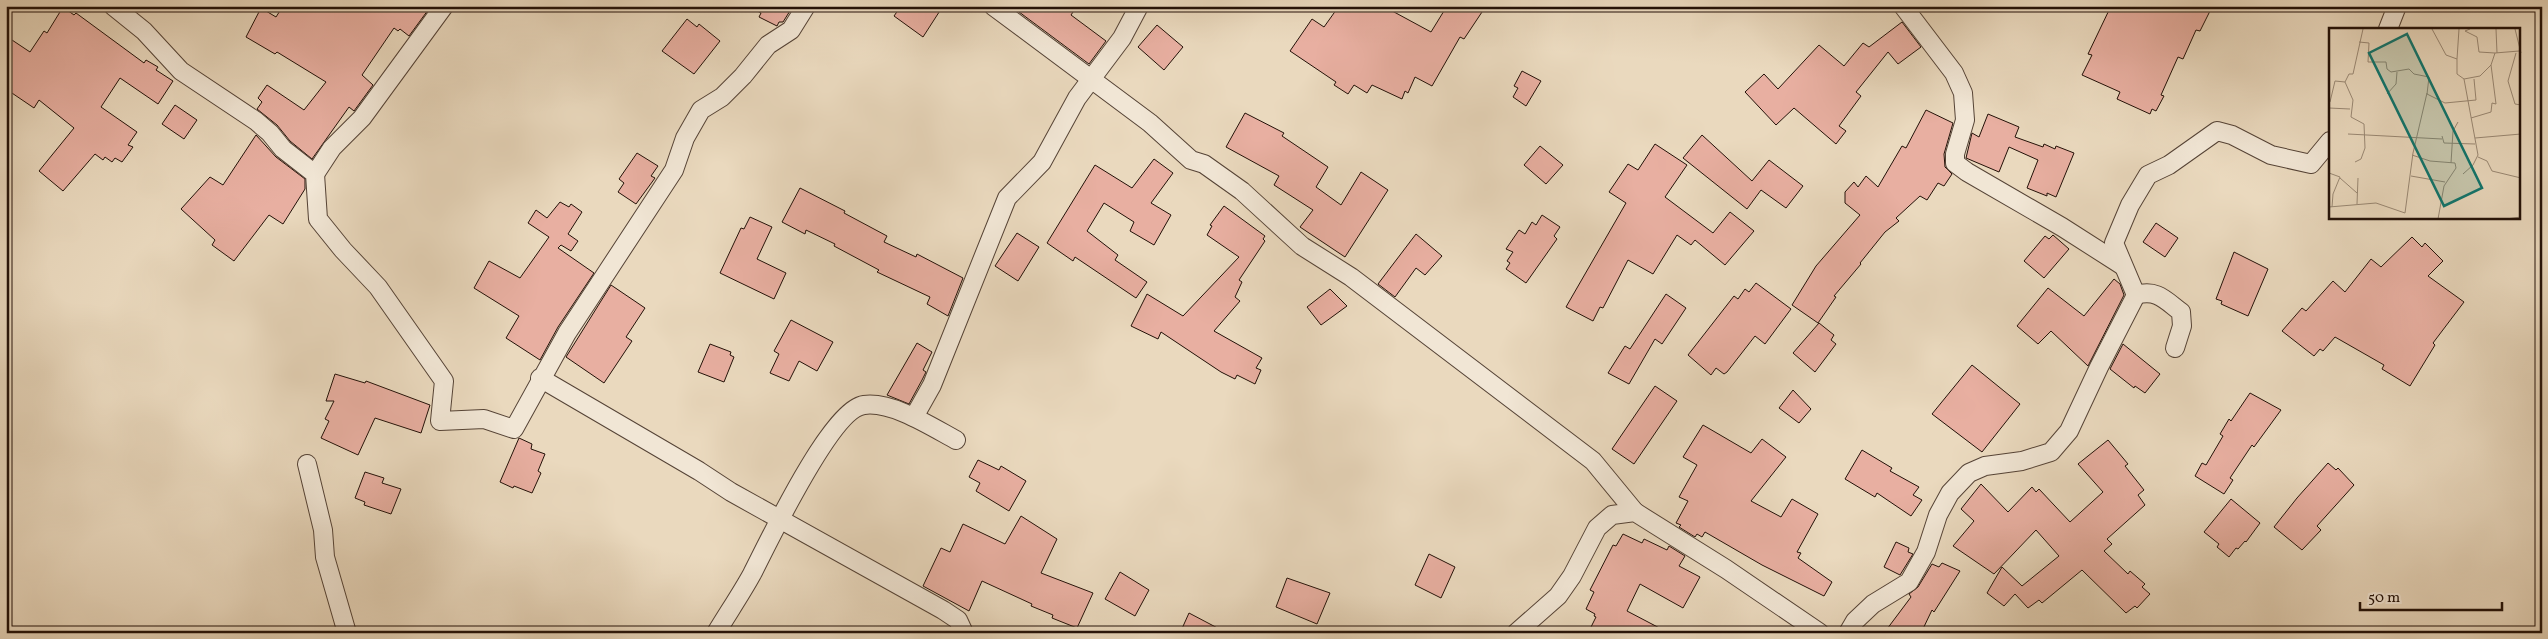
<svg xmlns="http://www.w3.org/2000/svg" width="2548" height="639" font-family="Vollkorn,serif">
	<rect width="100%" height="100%" fill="#ead9be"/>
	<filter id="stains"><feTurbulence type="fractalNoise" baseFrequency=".004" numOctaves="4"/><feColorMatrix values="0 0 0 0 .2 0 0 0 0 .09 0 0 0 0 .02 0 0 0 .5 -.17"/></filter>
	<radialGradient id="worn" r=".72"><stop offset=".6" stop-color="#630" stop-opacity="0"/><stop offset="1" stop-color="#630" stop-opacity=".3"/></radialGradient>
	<g fill="#e8afa1" stroke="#231108">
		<path d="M283,6H431L409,36L400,29L398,31L394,28L362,75L373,85L354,111L349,107L312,159L290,141L277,125L257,109L262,102L258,98L267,85L304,110L326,82L277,52L275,54L246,37L261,8L276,17Z"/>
		<path d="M748,6H793L783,22H779L777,26L759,17L761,13Z"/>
		<path d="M901,6H943L923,37L894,16Z"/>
		<path d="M1011,6H1077L1071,15L1106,41L1089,64Z"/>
		<path d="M1339,6H1383L1431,32L1447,6H1486L1464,39L1460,37L1432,86L1415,77L1408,93L1405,91L1402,99L1372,85L1367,93L1354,85L1348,94L1334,85L1336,82L1290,51L1312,19L1324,27Z"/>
		<path d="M2111,6H2199L2210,11L2200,31L2196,30L2183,59L2178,57L2161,95L2164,96L2156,111L2152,109L2150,114L2117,99L2120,92L2082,75L2092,55L2088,54Z"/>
		<path d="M63,7L74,15L76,13L144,63L146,60L158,67L156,70L173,81L158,104L120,78L101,107L137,132L128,145L133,147L122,162L115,158L112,162L105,157L103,160L95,154L63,191L39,171L74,128L39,100L34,108L6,89V36L30,52L44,31L47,33Z"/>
		<path d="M687,19L697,27L699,24L720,41L694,74L662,51Z"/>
		<path d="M1902,22L1921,47L1898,64L1888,52L1856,92L1861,96L1839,126L1846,131L1836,144L1794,108L1776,125L1745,92L1764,74L1778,89L1819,45L1844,66L1863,43L1869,47Z"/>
		<path d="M1157,25L1183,47L1164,70L1138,47Z"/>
		<path d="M1522,71L1541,81L1526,106L1513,97L1518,88L1514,86Z"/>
		<path d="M175,105L197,120L184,139L162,124Z"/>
		<path d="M1926,110L1953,123L1944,154L1945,167L1952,174L1944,186L1938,183L1927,200L1920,196L1896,218L1899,221L1885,232L1860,263L1861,264L1834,296L1836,297L1818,323L1792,305L1816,266L1860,215L1845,203V192L1854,182L1858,187L1866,176L1878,187L1902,146L1906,148Z"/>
		<path d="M1245,113L1284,133L1282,136L1328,167L1316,187L1341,205L1361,172L1388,190L1345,257L1300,227L1313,210L1274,185L1279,176L1226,147Z"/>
		<path d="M1988,114L2019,127L2015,137L2043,147L2044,144L2055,149L2056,146L2074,153L2056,197L2047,193V196L2027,188L2038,160L2009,147L1999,172L1966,158L1972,133L1979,137Z"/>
		<path d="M256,135L276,157L305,179V189L283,224L269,215L234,261L212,245L215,240L181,209L210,177L223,185Z"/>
		<path d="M1702,135L1752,181L1769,160L1803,186L1786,208L1761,190L1747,209L1683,158Z"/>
		<path d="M1655,144L1687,165L1665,197L1713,233L1730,212L1754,231L1725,265L1695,240L1691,245L1677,235L1653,274L1628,260L1603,308L1600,307L1593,321L1566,307L1626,203L1609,192L1628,164L1638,170Z"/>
		<path d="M1540,146L1563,165L1546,184L1524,165Z"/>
		<path d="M637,153L658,166L651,176L655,178L636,204L618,192L624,183L619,179Z"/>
		<path d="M1154,159L1173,173L1151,203L1171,215L1154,245L1130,231L1134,222L1104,203L1087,231L1118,255L1115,260L1147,282L1136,298L1075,257L1073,261L1047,243L1095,165L1132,188Z"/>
		<path d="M800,188L845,211L844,213L887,236L884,242L916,257L917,254L963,278L948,316L927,304L930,297L877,272L879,270L834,246L835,244L806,230L805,234L782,222Z"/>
		<path d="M560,202L569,207L571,204L582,212L568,234L578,241L571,251L561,245L558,248L594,273L558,327L540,360L506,338L519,316L474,288L489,261L520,278L549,237L528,223L536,210L547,218Z"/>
		<path d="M1224,206L1265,236L1263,239L1265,241L1239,280L1242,282L1235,297L1240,301L1214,331L1262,358L1256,368L1261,370L1255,384L1237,375L1235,379L1221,372L1161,332L1158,339L1131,326L1147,294L1183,316L1239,257L1207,235L1212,226L1210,225Z"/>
		<path d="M1542,215L1560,227L1554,236L1557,239L1526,283L1506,269L1510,263L1507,261L1513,252L1506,249L1519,230L1525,234L1532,222L1536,225Z"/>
		<path d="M750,217L772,227L757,259L786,273L774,299L720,273L741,228L744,229Z"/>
		<path d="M2156,223L2178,238L2165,257L2143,242Z"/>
		<path d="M1017,233L1039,247L1018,281L995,266Z"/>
		<path d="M1416,234L1442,256L1425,275L1416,268L1395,297L1378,284Z"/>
		<path d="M2053,235L2069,249L2044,278L2024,261L2045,236L2049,239Z"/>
		<path d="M2412,237L2422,247L2425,243L2443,261L2428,276L2464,302L2433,343L2435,345L2410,386L2382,369L2384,365L2335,337L2323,351L2320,349L2314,356L2282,331L2302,308L2306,311L2333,281L2345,292L2371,259L2381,267Z"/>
		<path d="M2234,252L2268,269L2248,316L2221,304L2222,301L2216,299Z"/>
		<path d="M2114,279L2120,284L2124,295L2088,366L2051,331L2038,344L2017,326L2048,288L2084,316Z"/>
		<path d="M1756,283L1791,309L1765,344L1755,336L1727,372L1724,374L1716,368L1711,375L1688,355L1734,296L1738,299L1745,289L1749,292Z"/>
		<path d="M611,285L645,308L626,337L632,341L604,383L566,357Z"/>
		<path d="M1330,289L1347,306L1321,325L1307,307Z"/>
		<path d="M1666,294L1686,308L1662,344L1655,339L1629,384L1608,373L1625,346L1630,349Z"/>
		<path d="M791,320L833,342L817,371L799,361L789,381L770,373L779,354L774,351Z"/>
		<path d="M1819,323L1834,335L1831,340L1836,344L1815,372L1793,353Z"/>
		<path d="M917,343L932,352L923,370L926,372L922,380L909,404L887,395Z"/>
		<path d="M710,344L731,352L730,355L734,357L724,382L698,372Z"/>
		<path d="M2123,344L2160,374L2145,393L2135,386L2134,388L2110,369Z"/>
		<path d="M1972,365L2020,404L1982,452L1932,414Z"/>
		<path d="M335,374L365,383L366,381L430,405L421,433L375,418L358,455L321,438L329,421L325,419L334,401H326Z"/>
		<path d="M1655,386L1677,401L1634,464L1612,449Z"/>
		<path d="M1793,390L1811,409L1799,423L1779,408Z"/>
		<path d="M2250,393L2281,410L2254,447L2252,445L2230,478L2233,480L2224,494L2195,476L2202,463L2206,465L2223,436L2220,434L2229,419L2231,421Z"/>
		<path d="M1703,425L1751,453L1762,439L1786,457L1751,501L1781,517L1792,499L1818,514L1797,552L1801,553L1798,558L1832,582L1824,596L1762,565L1705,532L1702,537L1697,534L1695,537L1679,527L1681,525L1676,523L1688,501L1679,497L1697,465L1683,457Z"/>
		<path d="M519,438L532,444L531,449L545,454L538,471L541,473L532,493L514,486L513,488L500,482Z"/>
		<path d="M2108,440L2128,464L2125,466L2144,490L2138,495L2145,505L2107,539L2112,544L2104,551L2128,574L2130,571L2145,584L2142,587L2150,594L2137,608L2135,606L2126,613L2082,570L2042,603L2039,600L2028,608L2015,594L2004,606L1987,593L2002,567L2022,586L2059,556L2036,530L1994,574L1953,546L1974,521L1961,509L1981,484L2008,512L2032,487L2036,492L2039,489L2070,522L2103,492L2078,464Z"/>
		<path d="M1862,450L1892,468L1890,471L1919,487L1913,495L1922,500L1911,516L1877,493L1875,497L1845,479Z"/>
		<path d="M978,460L999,470L1001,466L1026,481L1009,511L976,491L980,483L969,477Z"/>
		<path d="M2328,463L2336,470L2338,468L2354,485L2317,526L2321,530L2302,550L2274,527L2297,498Z"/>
		<path d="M365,472L384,478L382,483L401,489L391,514L364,505L365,502L355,498Z"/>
		<path d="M2231,499L2260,523L2246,542L2245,541L2238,549L2236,548L2229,557L2217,547L2219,544L2204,532Z"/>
		<path d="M1021,516L1057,539L1041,573L1093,593L1077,628L1052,618L1053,615L1031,606L1032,604L982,581L969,611L923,586L941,548L950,552L963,524L1005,544Z"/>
		<path d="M1623,534L1642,543L1644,539L1667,550L1669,546L1685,556L1679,566L1700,577L1683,608L1640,584L1627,611L1669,633H1588L1596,617L1594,616L1595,614L1586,609L1594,592L1590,590L1613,545L1616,546Z"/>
		<path d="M1896,542L1909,548L1908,552L1913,554L1900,575L1884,567Z"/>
		<path d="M1429,554L1455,567L1441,598L1415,585Z"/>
		<path d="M1942,563L1960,571L1934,612L1932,610L1921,633H1884L1911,597L1909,594L1918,587L1932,564L1939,567Z"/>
		<path d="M1120,572L1149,590L1135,616L1105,599Z"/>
		<path d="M1287,578L1330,593L1317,624L1276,607Z"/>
		<path d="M1189,613L1227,633H1180Z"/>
	</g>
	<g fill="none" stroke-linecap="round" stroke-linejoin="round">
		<g stroke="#554336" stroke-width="20">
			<g id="street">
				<path d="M113,6L144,31L181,71L256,121L270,133L283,149L315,174L318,219L343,250L378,287L444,381L440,421L484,419L514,429L567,333L674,170L685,138L701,110L722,97L743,76L768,45L791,30L806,6"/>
				<path d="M993,6L1150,123L1191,160L1204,164L1242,191L1302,246L1351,277L1593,461L1635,512"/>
				<path d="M1903,6L1954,73L1963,93L1965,120L1955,154V163L1967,172L2062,227L2123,266"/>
				<path d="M2388,29L2397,6"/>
				<path d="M315,174L332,148L362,118L444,6"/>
				<path d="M2136,295C2157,289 2165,300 2181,312L2182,326L2175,348"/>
				<path d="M540,378L699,471L731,492L943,610L958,620L964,633"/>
				<path d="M914,417L932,385L1007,198L1042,162L1077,98L1122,38L1139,6"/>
				<path d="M307,464L323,530L325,557L347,633"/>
				<path d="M716,633C728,613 741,594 752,574C768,543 831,409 864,405C892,401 932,427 956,440"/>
				<path d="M1516,633L1558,596L1572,576L1597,528L1612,515L1635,512L1726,569L1820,633"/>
				<path d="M1848,633L1855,621L1873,604L1909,582L1926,552L1938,515L1950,493L1969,473L1985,466L2022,461L2051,452L2069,431L2099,367L2136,295L2114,243L2130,205L2148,175L2169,165L2217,131L2232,135L2271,155L2311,164L2330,141"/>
			</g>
		</g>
		<use href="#street" stroke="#f1e6d5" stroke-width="18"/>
	</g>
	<g transform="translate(2329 28)">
		<rect width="191" height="191" fill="#ead9be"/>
		<path fill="none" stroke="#9a8975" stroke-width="1" d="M103,1L117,27L128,31V46L135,51L149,127L144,137L134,146M141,1L136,3L148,9L150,24L166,25M167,1L168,25M186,1L192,25M30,14L40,15L39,34H57L58,41L62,44L80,41L85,46L100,49L98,66L116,75L147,72L145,51M187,25L179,53L186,76L192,77M128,31L130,1M135,51L151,48L162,37L166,25L190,23M58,66L67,56L68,44M1,74L6,53L16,54M0,80L21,81M142,90L162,84L163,75L167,76L162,37M19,106L113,111M113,108L115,115L146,116M146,110L192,106M83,127L101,133L126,135L127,140L115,158L109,191M149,129L158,133L163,143L192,150M26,134L32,131L36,120L35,96L22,89L24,72L16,54L20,46H24L34,1M122,135L124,103L129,94M0,145L11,149L4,166L3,179M82,148L116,154M11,150L28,165M28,176L29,150M0,179L47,175L76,185L84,125L98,65M69,191H102M177,191L192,189"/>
		<path fill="#0f766e" fill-opacity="0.15" stroke="#0f766e" stroke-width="2.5" d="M78,6L153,160L115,178L40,25Z"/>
		<rect width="191" height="191" fill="none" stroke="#231108" stroke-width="2.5"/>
	</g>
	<rect width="2548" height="639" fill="none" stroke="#ead9be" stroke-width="25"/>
	<rect x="8" y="8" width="2533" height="624" fill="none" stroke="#231108" stroke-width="2.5"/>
	<rect x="12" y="12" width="2523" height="614" fill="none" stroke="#231108"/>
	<path d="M2360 602v8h142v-8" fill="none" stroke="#231108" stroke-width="2.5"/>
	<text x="2368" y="602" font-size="15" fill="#231108" stroke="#f1e6d5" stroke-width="4" paint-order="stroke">50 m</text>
	<rect width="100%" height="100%" filter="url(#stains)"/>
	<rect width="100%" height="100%" fill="url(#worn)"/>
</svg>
